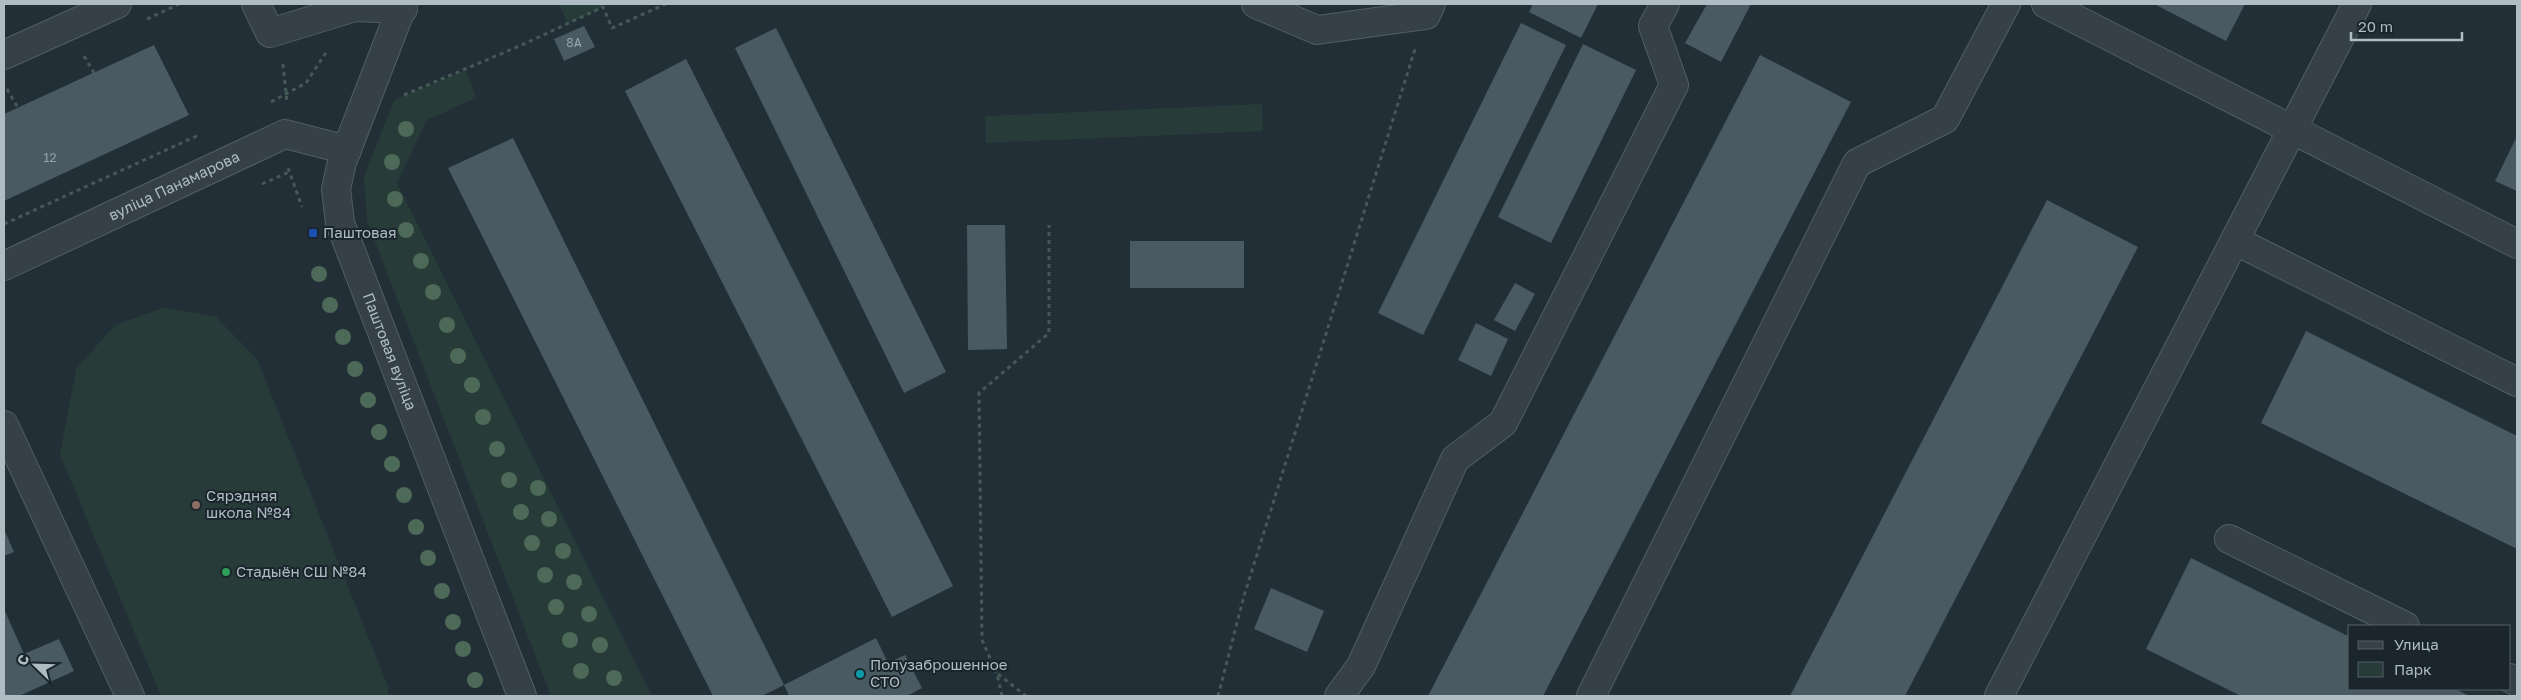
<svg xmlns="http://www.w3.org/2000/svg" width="2521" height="700" font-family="'Golos Text',sans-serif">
	<rect width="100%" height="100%" fill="#222f37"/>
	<g fill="#273c38">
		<path d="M559,4H602L603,7L568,24Z"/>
		<path d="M466,70L476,98L427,120L397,183L652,696H551L367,221L364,177L394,100Z"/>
		<path d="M1262,104L1263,131L986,143L985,116Z"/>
		<path d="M163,308L215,316L257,359L389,689L387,696H161L60,455L76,369L115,325Z"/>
	</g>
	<g fill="#4a5a62">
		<path d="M1533,4H1598L1581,38L1529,12Z"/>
		<path d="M1707,4H1751L1721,62L1685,43Z"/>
		<path d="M2154,4H2245L2226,41Z"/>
		<path d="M1521,23L1566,45L1423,335L1378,313Z"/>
		<path d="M584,26L595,47L564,61L554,39Z"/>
		<path d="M776,28L946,372L904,393L735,48Z"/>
		<path d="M1583,44L1636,70L1551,243L1498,217Z"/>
		<path d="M154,45L189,115L4,201V114Z"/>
		<path d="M1760,55L1851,102L1543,696H1428Z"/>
		<path d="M686,59L953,586L892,617L625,91Z"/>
		<path d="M2517,136V191L2495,181Z"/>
		<path d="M513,138L784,685L762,696H713L448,168Z"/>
		<path d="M2047,200L2138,247L1905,696H1790Z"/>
		<path d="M967,225H1005L1007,349L968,350Z"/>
		<rect x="1130" y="241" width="114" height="47"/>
		<path d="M1515,283L1535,294L1515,331L1494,320Z"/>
		<path d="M1476,323L1508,339L1491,376L1458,360Z"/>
		<path d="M2306,331L2517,436V549L2261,423Z"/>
		<path d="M4,529L14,552L4,556Z"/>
		<path d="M2191,558L2350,637V689H2455L2470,696H2241L2146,649Z"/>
		<path d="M1271,588L1324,611L1307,652L1254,629Z"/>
		<path d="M4,609L24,654L59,639L74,671L19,696H4Z"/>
		<path d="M876,638L888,663L905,655L922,688L907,696H789L784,685Z"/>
	</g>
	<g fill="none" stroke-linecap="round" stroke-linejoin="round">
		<g stroke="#535e65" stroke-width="30">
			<g id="minor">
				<path d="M256,4L270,33L355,7L403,9"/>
				<path id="s1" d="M403,4L342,162L336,189L340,223L522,696"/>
				<path d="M1256,4L1317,30L1426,15L1431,4"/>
				<path d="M2046,4L2517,244"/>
				<path d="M4,55L117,4"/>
				<path d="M2236,241L2517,382"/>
				<path id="s2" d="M4,266L285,134L347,150"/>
				<path d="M4,425L130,696"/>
				<path d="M2229,539L2405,626"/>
				<path d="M2510,678L2517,682"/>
				<path d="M1339,696L1361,666L1455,459L1503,423L1674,85L1653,26L1665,4"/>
				<path d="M1591,696L1857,163L1945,119L2006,4"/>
				<path d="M1999,696L2357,4"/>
			</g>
		</g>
		<g stroke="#455957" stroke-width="3" stroke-dasharray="4 4" stroke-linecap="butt">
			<path d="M147,19L179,4"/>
			<path d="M84,56L94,73"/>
			<path d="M283,64L287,102"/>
			<path d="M7,89L18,108"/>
			<path d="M404,95L524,44L603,7L612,28L666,4"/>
			<path d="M271,102L306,83L327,51"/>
			<path d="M288,168L302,207"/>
			<path d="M262,184L289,172"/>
			<path d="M4,224L199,135"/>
			<path d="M998,674L1026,696"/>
			<path d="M1002,696L997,674L982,640L979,393L1049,333V225"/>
			<path d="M1218,696L1244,596L1415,49"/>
		</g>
		<use href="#minor" stroke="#354047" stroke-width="28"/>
	</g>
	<g fill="#4d6957">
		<circle cx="406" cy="129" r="8"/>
		<circle cx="392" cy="162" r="8"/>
		<circle cx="395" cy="199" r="8"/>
		<circle cx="406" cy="230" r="8"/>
		<circle cx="421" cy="261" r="8"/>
		<circle cx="319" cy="274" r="8"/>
		<circle cx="433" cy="292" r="8"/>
		<circle cx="330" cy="305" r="8"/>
		<circle cx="447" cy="325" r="8"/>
		<circle cx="343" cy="337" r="8"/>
		<circle cx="458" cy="356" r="8"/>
		<circle cx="355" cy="369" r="8"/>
		<circle cx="472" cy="385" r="8"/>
		<circle cx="368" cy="400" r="8"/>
		<circle cx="483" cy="417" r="8"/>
		<circle cx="379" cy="432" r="8"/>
		<circle cx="497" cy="449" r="8"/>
		<circle cx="392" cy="464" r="8"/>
		<circle cx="509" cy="480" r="8"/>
		<circle cx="538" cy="488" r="8"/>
		<circle cx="404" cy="495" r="8"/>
		<circle cx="521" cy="512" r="8"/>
		<circle cx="549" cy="519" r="8"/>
		<circle cx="416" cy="527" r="8"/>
		<circle cx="532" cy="543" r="8"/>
		<circle cx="563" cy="551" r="8"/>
		<circle cx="428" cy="558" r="8"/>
		<circle cx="545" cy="575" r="8"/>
		<circle cx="574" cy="582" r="8"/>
		<circle cx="442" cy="591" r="8"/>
		<circle cx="556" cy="607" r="8"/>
		<circle cx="589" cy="614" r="8"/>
		<circle cx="453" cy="622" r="8"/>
		<circle cx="570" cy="640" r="8"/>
		<circle cx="600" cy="645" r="8"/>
		<circle cx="463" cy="649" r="8"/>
		<circle cx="581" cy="671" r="8"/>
		<circle cx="614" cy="678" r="8"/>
		<circle cx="475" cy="680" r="8"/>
	</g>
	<rect fill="#1a4fb4" stroke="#1b252c" stroke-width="2" x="308" y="228" width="10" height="10" rx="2.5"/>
	<circle fill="#8d6e63" stroke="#1b252c" stroke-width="2" cx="196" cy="505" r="5"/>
	<circle fill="#2e9e5b" stroke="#1b252c" stroke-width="2" cx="226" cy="572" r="5"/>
	<circle fill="#0f9aa8" stroke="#1b252c" stroke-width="2" cx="860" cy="674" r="5"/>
	<g text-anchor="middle" stroke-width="4" stroke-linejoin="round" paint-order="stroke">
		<g font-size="12" fill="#96a4ac">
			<text x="574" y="47">8А</text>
			<text x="50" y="162">12</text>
		</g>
		<g font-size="15" fill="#b0bcc4" stroke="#1b252c">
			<text dy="5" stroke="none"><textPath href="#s2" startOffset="188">вуліца Панамарова</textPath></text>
			<text dy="5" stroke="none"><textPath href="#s1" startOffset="369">Паштовая вуліца</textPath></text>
		</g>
		<g font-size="15" fill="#b0bcc4" stroke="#1b252c" text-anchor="start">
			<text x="323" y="238">Паштовая</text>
			<text x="206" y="501">Сярэдняя<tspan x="206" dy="17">школа №84</tspan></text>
			<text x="236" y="577">Стадыён СШ №84</text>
			<text x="870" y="670">Полузаброшенное<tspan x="870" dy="17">СТО</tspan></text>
		</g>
	</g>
	<rect width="2521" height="700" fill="none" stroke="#b0bcc4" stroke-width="10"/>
	<rect x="2348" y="625" width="162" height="65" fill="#1b252c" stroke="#576169"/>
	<rect x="2358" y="641" width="25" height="8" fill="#354047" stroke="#576169"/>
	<text x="2394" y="650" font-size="15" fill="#b0bcc4">Улица</text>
	<rect x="2358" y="662" width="25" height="15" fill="#273c38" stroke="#576169"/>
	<text x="2394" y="675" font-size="15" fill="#b0bcc4">Парк</text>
	<g transform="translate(35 665) rotate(293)" stroke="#1b252c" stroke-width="4" paint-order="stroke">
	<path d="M0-4L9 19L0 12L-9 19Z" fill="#b0bcc4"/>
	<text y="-8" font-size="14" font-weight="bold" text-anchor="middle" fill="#b0bcc4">С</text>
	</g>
	<path d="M2351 32v8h111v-8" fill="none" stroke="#b0bcc4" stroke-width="2.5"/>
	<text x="2358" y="32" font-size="15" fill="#b0bcc4" stroke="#1b252c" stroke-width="4" paint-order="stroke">20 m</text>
</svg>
